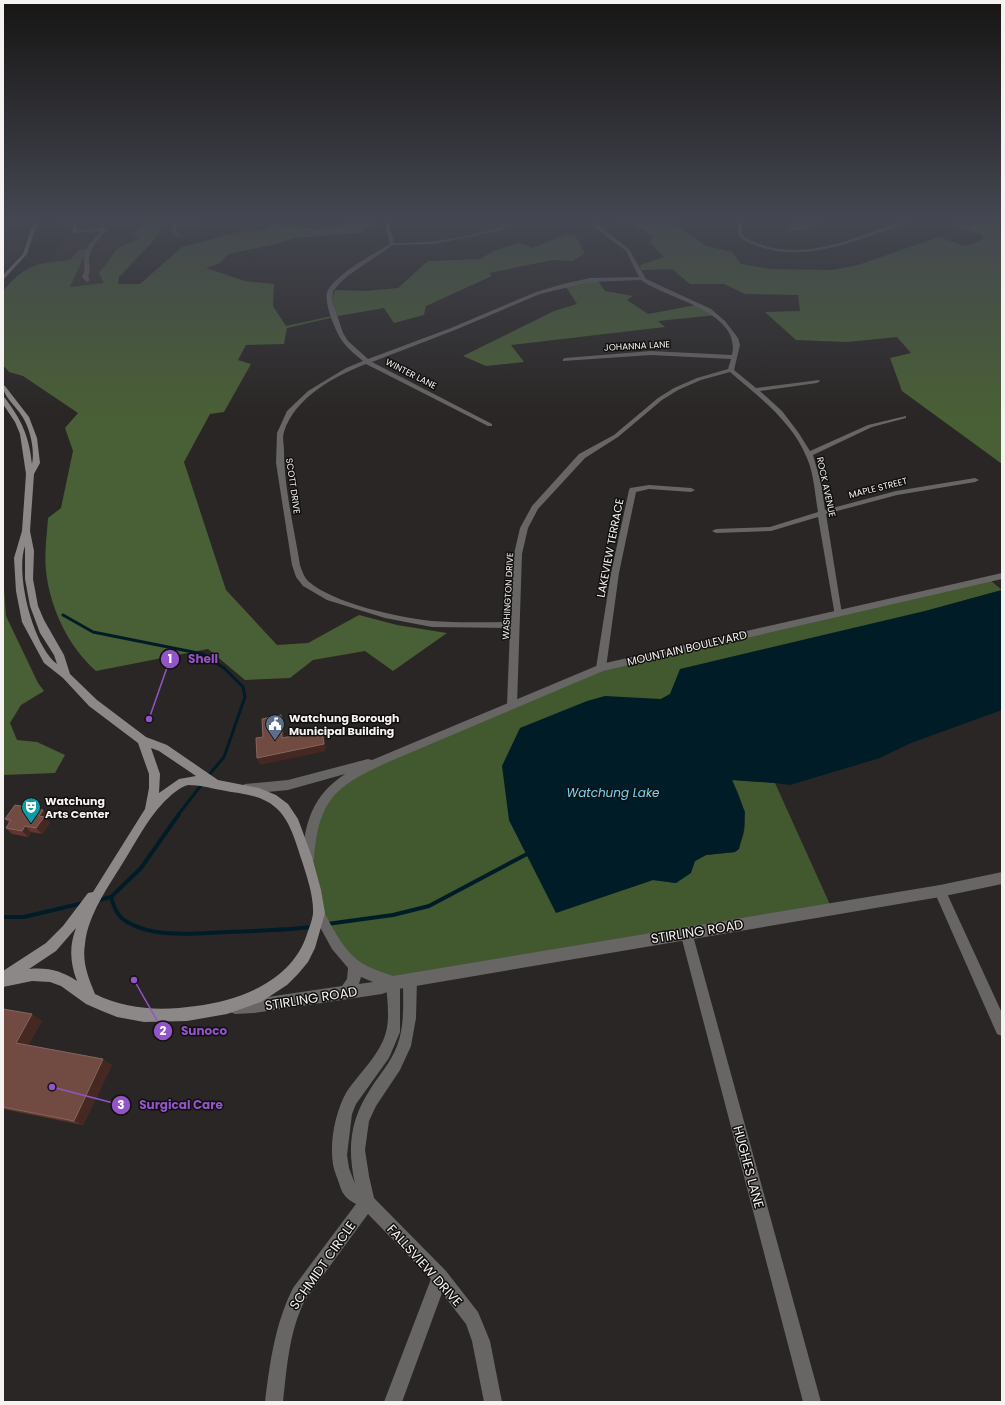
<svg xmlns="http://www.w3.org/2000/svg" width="1005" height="1405" font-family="Poppins,sans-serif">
	<rect width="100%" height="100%" fill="#2a2625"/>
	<g fill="#382e2a">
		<path d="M3,218H35L28,228L19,255L11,264L3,265Z"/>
		<path d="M59,218H111L120,224L126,218H143L142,224L133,235L140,237L136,240L104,283L70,287L86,249H80L70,260L47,262L56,253L67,229Z"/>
		<path d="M157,218H204L200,220L189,237L156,238L163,223L155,219Z"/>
	</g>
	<path fill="#42582f" d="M990,580L1002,590L929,610L670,694L661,699H643L509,820L556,912L653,880L676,883L692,867L695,861L706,855L735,852C752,830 744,803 732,780L775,783L832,909L393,983L360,969L319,914L308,859L312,823L345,779L601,668Z"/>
	<g fill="#495f35">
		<path d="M143,218H157L155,220L163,222L156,238L119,277L118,284H140L182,247L238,232L262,231L275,224L317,229L336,227L353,219L372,223L360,233L294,238L272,245L228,254L220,263L206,268L245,281L274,284L273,306L286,326L337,315L332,299L335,290L364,291L398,288L428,261L481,259L493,251L520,243L533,248L565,234L575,235L585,253L573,261L552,260L489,273L492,276L426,306L424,315L394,323L384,308L338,316L287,328L284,344L246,345L238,360L251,364L224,412L210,414L184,462L226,590L277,645L308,643L359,615L397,625L447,633L393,671L365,651L313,660L290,678L245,680L208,649L96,671C68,646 50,608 46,571C44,554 47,535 48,518L61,508L73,451L65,428L78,413L23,376L9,372L3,365V291C25,265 36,263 70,260L80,249H87L70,287L104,283L99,273L118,248L140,238L133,235L142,224Z"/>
		<path d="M594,218H676L678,226L706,246L732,252L741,264L770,269L832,270L858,265L939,237L965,246L984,239L980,234L959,227L956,218H1000L1002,219V464L902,391L890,358L911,353L897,337L847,342L796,340L765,312L800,311L798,295L745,294L724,284H690L672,269L641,270L640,265L664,257L649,242L653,236L632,223Z"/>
		<path d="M797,218H829C815,222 802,233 788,231Z"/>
		<path d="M596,278L605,291L633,296L627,300L648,314L701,304L716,315L658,321L665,327L511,345L524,362L486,366L463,356L554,311L577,304L564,284Z"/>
		<path d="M3,575L6,616L38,683L44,691L21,705L10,723L17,740L37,742L65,755L55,773L3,775Z"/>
	</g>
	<path fill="#001d27" d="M1002,590V710L911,743L880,758L790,785L775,783L732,780L745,812L744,829L739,849L735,852L706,855L695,861L691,873L676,883L653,880L556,913L509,820L502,766L520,728L587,701L605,696L661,699L670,694L680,669L929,610Z"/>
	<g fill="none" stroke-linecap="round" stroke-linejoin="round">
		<g stroke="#001d27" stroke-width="3">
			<path d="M63,615L93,632L203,654L224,668L243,687L245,697L224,757L208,776"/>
			<path d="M178,815L202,784"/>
		</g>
		<g stroke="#001d27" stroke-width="4">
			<path d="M179,814L141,868L111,897C114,907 117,916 127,922C156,939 197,933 229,932C257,931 285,930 312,927"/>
			<path d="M99,900L111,897"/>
			<path d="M3,917H24L83,903"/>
			<path d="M327,924L393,915L429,906L527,854"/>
		</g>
		<g fill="#686565" fill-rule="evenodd">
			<path d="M75,218H79L76,221L77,230L100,228L95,218H99L106,231C99,240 90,246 89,258C89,265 91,270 88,277L90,280L87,282L82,277C86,270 84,265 84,258C85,246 94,239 102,231L73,233L72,221Z"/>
			<path d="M175,218H179L176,231L180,236L178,237L172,231Z"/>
			<path d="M389,218H393L389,224L394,243C432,243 472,238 507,224L509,225L502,230L434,244L393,245L349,275L340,283L333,291L332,300L343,333L348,341L368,359L451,328L536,292L563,284L590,278L639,277L626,251L595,228L590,218H594L603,229L629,249L646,279L711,309L725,321L738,338L740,345L734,370L756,388L819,380L820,381L817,383L760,391L782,411L798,432L810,451L868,425L906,416V418L872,427L813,455L821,483L825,510L896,491L975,478L979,480L975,482L897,495L826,514L842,614L838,617L835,616L818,517L771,531L716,533L712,531L716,529L770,527L818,512C815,495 814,474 807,458C792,421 759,397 730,372L701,380L678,390L662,400L618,437L585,458L538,509L528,528L522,554L517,705L516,708H508L507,705L510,628L432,627L385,618L327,600L303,586L296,577L292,565L276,463L277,433L287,411L308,391L346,368L363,361C356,355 348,349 343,342C336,333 322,300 328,290C339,272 372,255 390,244L385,224ZM641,280C666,299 742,311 732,355L651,351L565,358L563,359V361L651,355L731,359L728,369L697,378L674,388L658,398L614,435L579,454L532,506L520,528L514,554L511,622C484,622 458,623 432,621C400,618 332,603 308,581C304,577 302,571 300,565C294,528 284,487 284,450C284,444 282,437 284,432C295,397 335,376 366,364L488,426H492V424L372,362L455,330L540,294L590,282Z"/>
			<path d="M738,218H742C742,223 740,232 744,236C747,240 755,242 760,244C806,262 860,235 904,221L910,218H915L908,223C859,239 806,265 755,245C749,243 740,240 738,233C737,229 738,223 738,218Z"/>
			<path d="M649,485L691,488L695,490L691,492L649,489L636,492L619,573L606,668L601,672L596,668L611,573L629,490L630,488Z"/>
			<path d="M940,885L944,887L1002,1013V1036L997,1034L934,891L936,887Z"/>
			<path d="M686,926L690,928L692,932L821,1402H803L680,932L682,928Z"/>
			<path d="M410,973L415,975L417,980L416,1018L411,1046L400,1070L376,1106L369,1121L365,1150L369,1176L374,1198L446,1271L478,1312L490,1341L502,1402H484L472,1341L466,1324L442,1293L402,1402H384L431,1279L368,1214L305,1300C289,1332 287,1367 283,1402H265C270,1362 275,1324 293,1288L356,1204C341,1196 342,1190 336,1175C327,1153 334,1114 346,1093C359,1073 380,1055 386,1032C390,1017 387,998 386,983L388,978L393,976L398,978L400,983V1032L389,1058L356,1104L352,1114L347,1155L349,1168L355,1184C347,1147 350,1120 371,1088C380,1074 391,1062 397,1046C405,1025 403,1002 403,980L405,975Z"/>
		</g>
		<g fill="#686565" fill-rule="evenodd">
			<path d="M1002,573V579L603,671L386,763C334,787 319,800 314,859L312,863L308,864L304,863L302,859C305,822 312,796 345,774L288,790L245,794L241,792L239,789L241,786L245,784L288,780L368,759L372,760L601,664Z"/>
			<path d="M1002,872V884L940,897L410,987L393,990L382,994L254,1013L235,1014L230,1012L228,1007L230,1002L235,1000L254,999L342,986L347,979L348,968L332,949L315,918L313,914L315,910L319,908L323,910C334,930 345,955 367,966C375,970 385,973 393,976L940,885ZM361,977L373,982L359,984Z"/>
		</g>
		<g fill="#8c8888" fill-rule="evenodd">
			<path d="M38,218H42L34,232L27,254L3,280V275L23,254L30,232Z"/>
			<path d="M3,385L5,386L29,417L37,438L40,463L34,474L30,531L34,551L33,579L38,606L44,620L64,655L70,674L97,700L146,737L167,745L218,780L259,788L276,795L288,804L298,819L312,857L321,890L325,913L315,948L308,962L298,974L287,985L261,1002L227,1014L187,1021L144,1022L117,1017L102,1011L86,1004L61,986L50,982L32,981L3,987V971L46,943L63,926L88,893L93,892L145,809L149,788V774L138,743L89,706L63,678L44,663L22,622L16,591L14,558L22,531L26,474L20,434L15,422L3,404V397L5,398C22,421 29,436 32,464C35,450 30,428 22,416C16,406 3,397 3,385ZM25,546V579L30,606L40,633L54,655L57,664C33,646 15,574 25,546ZM151,748L159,751L196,776L179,779L159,793L160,774ZM188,785C200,785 210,788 221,790C240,794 260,794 275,807C290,819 296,843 302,861C307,877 314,897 313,914C312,921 309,928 307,934C292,981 241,1000 196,1006C162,1011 127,1010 95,994C88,977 82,962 85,944C88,914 109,886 124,861C136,842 147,820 163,803C170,796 178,788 188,785ZM76,928C69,946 70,963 77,981C62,971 48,967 29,969L56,951Z"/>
		</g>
	</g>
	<g fill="#61372d">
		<path d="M49,817L47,820L50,823L42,834L31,832L28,837L12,834L6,828L9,823L5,819Z"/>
		<path d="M3,1009L42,1021L28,1045L112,1065L83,1125L3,1109Z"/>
	</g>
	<g fill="#442821">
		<path d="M281,715L283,722L285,745L282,738Z"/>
		<path d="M322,730L324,737L326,751L260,765L257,758Z"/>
		<path d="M43,810L49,817L47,820L50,823L42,834L36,828L39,816Z"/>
		<path d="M25,826L31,832L28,837L22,831Z"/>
		<path d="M32,1014L42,1021L27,1048L16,1043Z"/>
		<path d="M103,1059L112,1065L83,1125L74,1121Z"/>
	</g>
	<g fill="#714b42" stroke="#86655d">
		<path d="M281,715L282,738L322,730L324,744L257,758L256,738L263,737L262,719Z"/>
		<path d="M15,805L43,810L39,816L44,817L36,828L25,826L22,831L6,828L11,820L5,819Z"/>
		<path d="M3,1009L32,1014L16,1043L103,1059L74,1121L3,1107Z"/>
	</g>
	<linearGradient id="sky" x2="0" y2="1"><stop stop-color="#171514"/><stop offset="0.53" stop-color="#444751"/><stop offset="1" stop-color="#444751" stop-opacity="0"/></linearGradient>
	<rect width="1005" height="414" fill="url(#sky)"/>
	<defs>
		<g id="civic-pin" transform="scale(1)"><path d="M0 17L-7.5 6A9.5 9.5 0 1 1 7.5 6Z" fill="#5c6f8a" stroke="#11100f"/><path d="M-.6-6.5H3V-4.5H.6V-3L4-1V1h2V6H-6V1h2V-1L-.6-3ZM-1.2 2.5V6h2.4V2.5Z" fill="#fff"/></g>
		<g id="theatre-pin" transform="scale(1)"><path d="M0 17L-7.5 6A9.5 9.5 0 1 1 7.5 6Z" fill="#0f9aa8" stroke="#11100f"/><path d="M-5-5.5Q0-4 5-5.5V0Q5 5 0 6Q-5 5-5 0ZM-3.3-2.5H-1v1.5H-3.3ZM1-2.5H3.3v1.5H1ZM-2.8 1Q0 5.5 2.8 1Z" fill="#fff"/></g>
	</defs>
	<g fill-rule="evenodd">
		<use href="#civic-pin" x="275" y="724"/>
		<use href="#theatre-pin" x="31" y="807"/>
	</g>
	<g text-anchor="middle" stroke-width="3" stroke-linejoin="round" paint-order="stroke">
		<g font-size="9" fill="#f5f2f1" stroke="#11100f">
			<text transform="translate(637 346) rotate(-3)" y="3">JOHANNA LANE</text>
			<text transform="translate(411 374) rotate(27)" y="3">WINTER LANE</text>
			<text transform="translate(293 486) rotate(82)" y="3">SCOTT DRIVE</text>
			<text transform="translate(826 487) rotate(78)" y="3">ROCK AVENUE</text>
			<text transform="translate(878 488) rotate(-14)" y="3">MAPLE STREET</text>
			<text transform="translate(508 596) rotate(-87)" y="3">WASHINGTON DRIVE</text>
		</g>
		<g font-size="11" fill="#f5f2f1" stroke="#11100f">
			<text transform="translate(610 548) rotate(-79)" y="4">LAKEVIEW TERRACE</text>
			<text transform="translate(687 648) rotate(-13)" y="4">MOUNTAIN BOULEVARD</text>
		</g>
		<g font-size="11" font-weight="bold" fill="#f5f2f1" stroke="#11100f" text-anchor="start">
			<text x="289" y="722">Watchung Borough<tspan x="289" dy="13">Municipal Building</tspan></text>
			<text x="45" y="805">Watchung<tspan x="45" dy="13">Arts Center</tspan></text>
		</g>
		<g font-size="12" font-style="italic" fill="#77d4f5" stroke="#11100f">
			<text x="613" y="797">Watchung Lake</text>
		</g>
		<g font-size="13" fill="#f5f2f1" stroke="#11100f">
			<text transform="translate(697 931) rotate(-9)" y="5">STIRLING ROAD</text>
			<text transform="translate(311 998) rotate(-9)" y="5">STIRLING ROAD</text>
			<text transform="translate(749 1167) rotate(75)" y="5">HUGHES LANE</text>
			<text transform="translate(322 1265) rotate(-55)" y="5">SCHMIDT CIRCLE</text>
			<text transform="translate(425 1265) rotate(48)" y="5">FALLSVIEW DRIVE</text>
		</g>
	</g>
	<path fill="none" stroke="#9354c9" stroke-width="1.5" d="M149 719L170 659M134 980L163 1031M52 1087L121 1105"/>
	<g fill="#9354c9" stroke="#11100f" stroke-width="1.5">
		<circle cx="149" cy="719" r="4"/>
		<circle cx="134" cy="980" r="4"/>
		<circle cx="52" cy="1087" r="4"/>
		<circle cx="170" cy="659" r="10"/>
		<circle cx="163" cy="1031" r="10"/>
		<circle cx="121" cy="1105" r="10"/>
	</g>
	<g font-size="12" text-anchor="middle" font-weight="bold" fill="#fff">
		<text x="170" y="663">1</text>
		<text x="163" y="1035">2</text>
		<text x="121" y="1109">3</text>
	</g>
	<g font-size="12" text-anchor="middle" font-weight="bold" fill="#9354c9" stroke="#11100f" stroke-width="3" stroke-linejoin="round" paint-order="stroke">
		<text x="203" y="663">Shell</text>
		<text x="204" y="1035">Sunoco</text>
		<text x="181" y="1109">Surgical Care</text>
	</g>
	<rect width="1005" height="1405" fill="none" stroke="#f5f2f1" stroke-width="8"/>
</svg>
